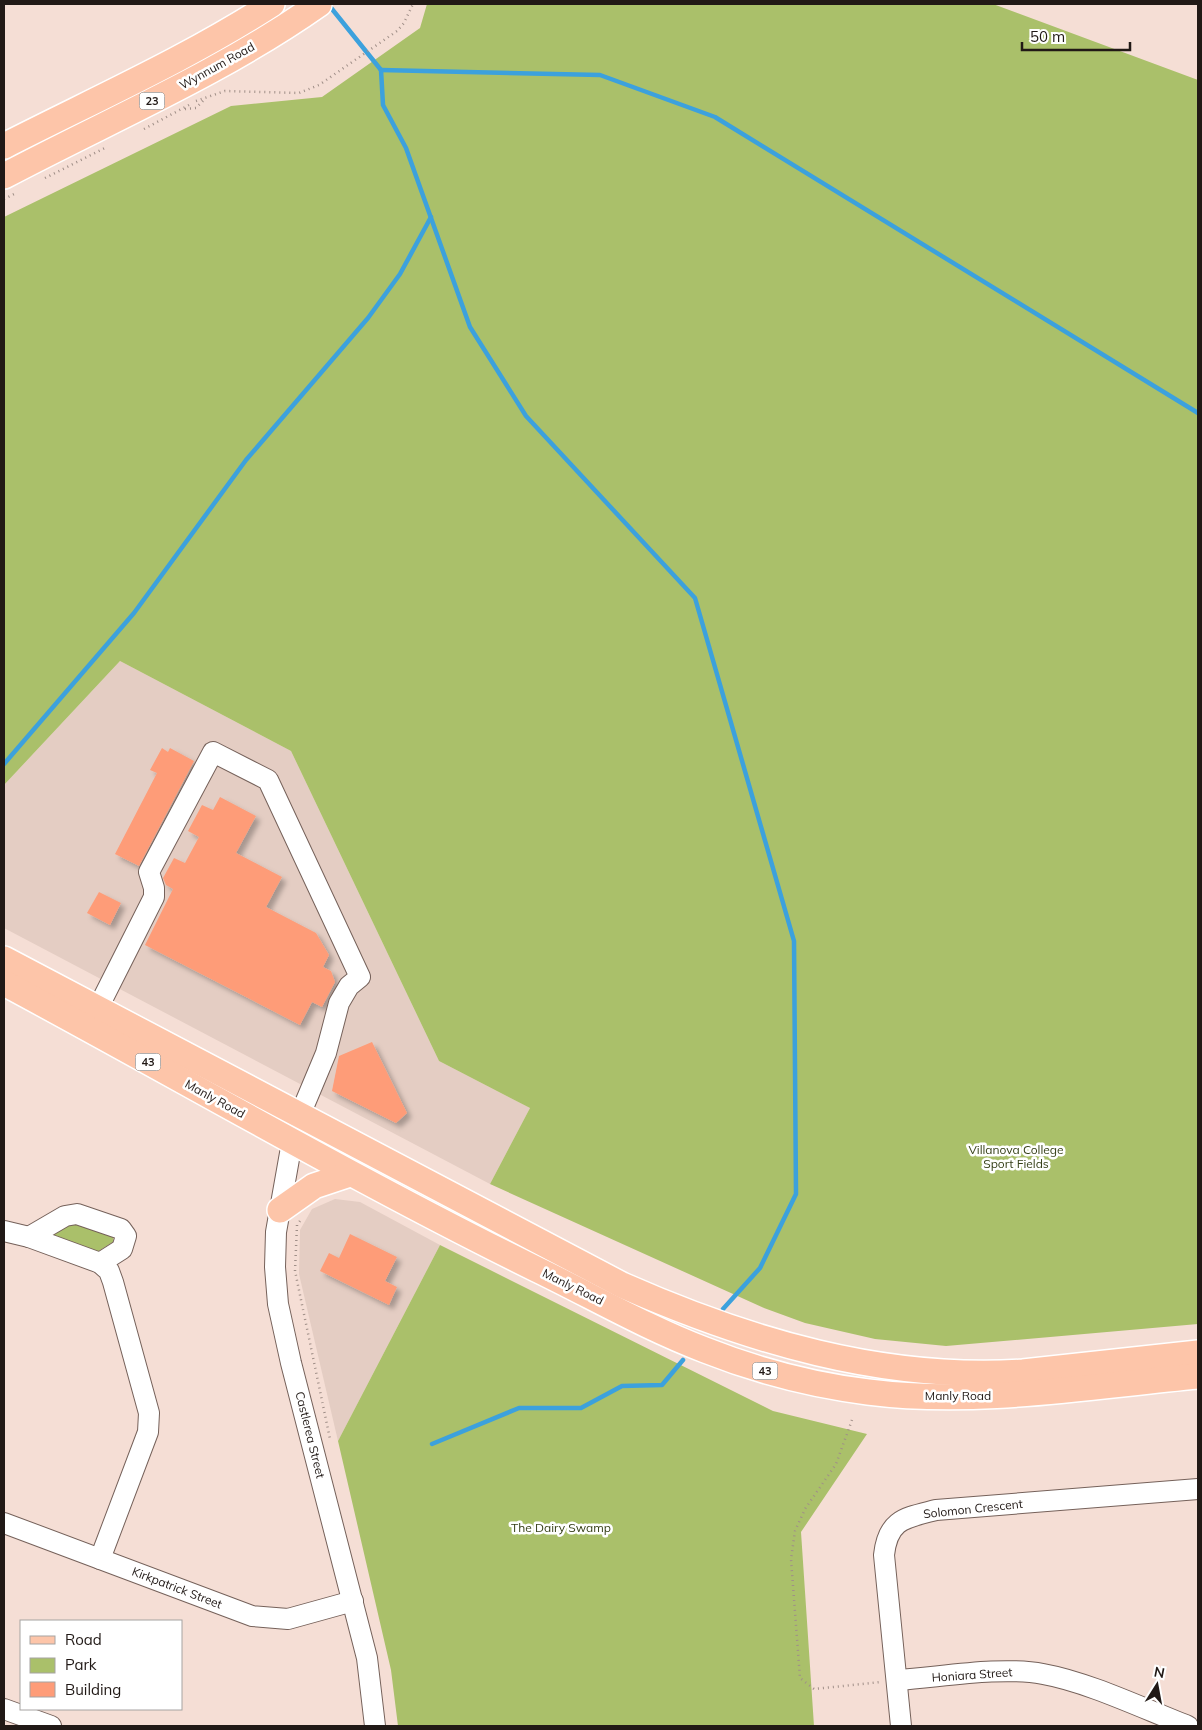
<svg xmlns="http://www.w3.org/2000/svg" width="1202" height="1730" font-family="Mulish,sans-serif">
	<defs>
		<filter id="shadow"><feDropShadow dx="4.5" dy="4.5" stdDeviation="2.5" flood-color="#0004"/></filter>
	</defs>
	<rect width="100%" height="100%" fill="#f5ded5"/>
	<g fill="#e4cdc3">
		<path d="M120,661L291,751L439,1061L530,1108L490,1184L4,928V785Z"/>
		<path d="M335,1199L360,1202L440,1245L338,1441L299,1274L300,1230L312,1209Z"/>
	</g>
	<g fill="#aac06a">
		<path d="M427,4H993L1198,80V1324L946,1346L875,1339L805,1323L764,1308L490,1184L530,1108L439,1061L291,751L120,661L4,785V217L231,106L322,97L420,28Z"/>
		<path d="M72,1221L114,1234L113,1242L97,1252L52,1239V1232Z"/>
		<path d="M440,1245L773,1411L867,1434L801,1532L814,1726H398L391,1670L338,1441Z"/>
	</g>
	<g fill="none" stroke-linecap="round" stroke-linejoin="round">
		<g stroke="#3ca1dd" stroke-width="4.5">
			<path d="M328,4L381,70"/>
			<path d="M381,70L383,105L406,148L470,327L526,416L695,598L794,941L796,1194L760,1268L723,1309"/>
			<path d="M381,70L600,75L715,117L1198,413"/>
			<path d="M4,764L134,613L246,460L368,318L400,274L431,217"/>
			<path d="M432,1444L519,1408H581L622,1386L662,1385L683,1360"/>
		</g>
	</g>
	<g fill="#fe9c78" filter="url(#shadow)">
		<path d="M162,748L168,752L170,748L194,761L139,866L115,854L157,773L150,770Z"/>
		<path d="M220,797L256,816L236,853L282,877L266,907L316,933L329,955L323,967L331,971L335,982L322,1007L312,1002L300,1025L145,945L173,889L166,885L163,878L174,858L185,863L199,837L188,831L202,805L213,810Z"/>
		<path d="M99,892L121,903L110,925L87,913Z"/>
		<path d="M372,1042L407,1113L396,1123L332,1091L339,1056Z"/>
		<path d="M350,1234L397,1257L385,1281L397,1287L389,1305L320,1271L329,1253L339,1258Z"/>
	</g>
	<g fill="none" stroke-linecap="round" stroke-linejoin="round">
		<g stroke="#75615a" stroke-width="22">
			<g id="minor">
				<path d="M98,1008L154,897V888L149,872L213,752L268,780L360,977L349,986L339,1003L326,1053L300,1115L292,1142L276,1232L275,1267L278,1304L291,1363L367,1658L375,1726"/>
				<path d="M4,1231L29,1237L100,1263L109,1271L113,1282L149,1413L148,1432L100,1559"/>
				<path d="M29,1237L65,1216L77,1214L121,1229L126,1236L122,1249L100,1263"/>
				<path d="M4,1523L252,1616L288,1619L353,1601"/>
				<path d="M898,1680C942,1677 1000,1666 1043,1674C1088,1682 1144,1709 1188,1726"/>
				<path d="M4,1709L51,1726"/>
				<path d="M901,1726L884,1555C888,1519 905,1518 936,1510L1198,1489"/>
			</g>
		</g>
		<g stroke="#fff" stroke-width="28">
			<g id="major">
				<path d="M4,146C94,100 187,59 272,4"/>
				<path d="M4,176C110,120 221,73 319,4"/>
				<path d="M4,959L622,1285C749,1341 883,1381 1023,1372L1198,1353"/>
				<path d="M4,983C181,1078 355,1180 536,1269C592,1296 647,1328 705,1350C758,1371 812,1385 868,1392C978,1406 1089,1386 1198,1376"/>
				<path d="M280,1210L314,1186L350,1174"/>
			</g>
		</g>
		<g stroke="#a08f88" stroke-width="2.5" stroke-dasharray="1 4" stroke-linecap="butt">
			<path d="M196,101L225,91L299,93L319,85L397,31L404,23L413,4"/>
			<path d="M185,109L196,108L204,100"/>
			<path d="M144,129L189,105"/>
			<path d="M45,178L107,147"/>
			<path d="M4,199L14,194"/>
			<path d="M300,1221L297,1225L295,1271L330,1439"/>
			<path d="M852,1420L836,1464L805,1509L795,1531L791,1559L800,1678L814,1689L881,1682"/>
		</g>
		<use href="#minor" stroke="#fff" stroke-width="20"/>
		<use href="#major" stroke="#fdc5a9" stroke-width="25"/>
	</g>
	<g text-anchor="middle" stroke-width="5" stroke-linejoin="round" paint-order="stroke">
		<g fill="#fff" stroke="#645e5c" stroke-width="1">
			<rect x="139.5" y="92.5" width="25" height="17" rx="4"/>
			<rect x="135.5" y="1053.5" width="25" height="17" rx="4"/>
			<rect x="752.5" y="1362.5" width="25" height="17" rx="4"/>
		</g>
		<g font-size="11" font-weight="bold" fill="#211916">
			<text x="152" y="105">23</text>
			<text x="148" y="1066">43</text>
			<text x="765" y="1375">43</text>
		</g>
		<g font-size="12" fill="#211916" stroke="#fff">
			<text transform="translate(217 66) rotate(-29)" y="4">Wynnum Road</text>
			<text transform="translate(215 1099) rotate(29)" y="4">Manly Road</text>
			<text transform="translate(573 1287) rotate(26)" y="4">Manly Road</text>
			<text x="958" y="1400">Manly Road</text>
			<text transform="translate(310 1435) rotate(76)" y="4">Castlerea Street</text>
			<text transform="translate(973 1509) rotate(-6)" y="4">Solomon Crescent</text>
			<text transform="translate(177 1588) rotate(21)" y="4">Kirkpatrick Street</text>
			<text transform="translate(972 1675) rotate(-4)" y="4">Honiara Street</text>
		</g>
		<g font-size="12" fill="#353f17" stroke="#fff">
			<text x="1016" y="1154">Villanova College<tspan x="1016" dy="14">Sport Fields</tspan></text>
			<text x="561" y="1532">The Dairy Swamp</text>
		</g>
	</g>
	<rect width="1202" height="1730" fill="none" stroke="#211916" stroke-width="10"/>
	<rect x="20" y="1620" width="162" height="90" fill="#ffffff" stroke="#a6a3a2"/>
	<rect x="30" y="1636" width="25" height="8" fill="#fdc5a9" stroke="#a6a3a2"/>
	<text x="65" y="1645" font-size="15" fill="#211916">Road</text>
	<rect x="30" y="1658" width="25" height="15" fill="#aac06a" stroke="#a6a3a2"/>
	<text x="65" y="1670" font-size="15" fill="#211916">Park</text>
	<rect x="30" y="1682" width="25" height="15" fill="#fe9c78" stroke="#a6a3a2"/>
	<text x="65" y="1695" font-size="15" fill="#211916">Building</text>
	<g transform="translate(1157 1685) rotate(11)" stroke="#ffffff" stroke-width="4" paint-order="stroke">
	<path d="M0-4L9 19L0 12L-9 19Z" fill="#211916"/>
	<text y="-8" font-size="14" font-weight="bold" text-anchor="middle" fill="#211916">N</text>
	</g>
	<path d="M1022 42v8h108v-8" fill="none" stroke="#211916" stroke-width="2.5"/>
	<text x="1030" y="42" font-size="15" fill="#211916" stroke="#ffffff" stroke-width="4" paint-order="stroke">50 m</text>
</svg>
